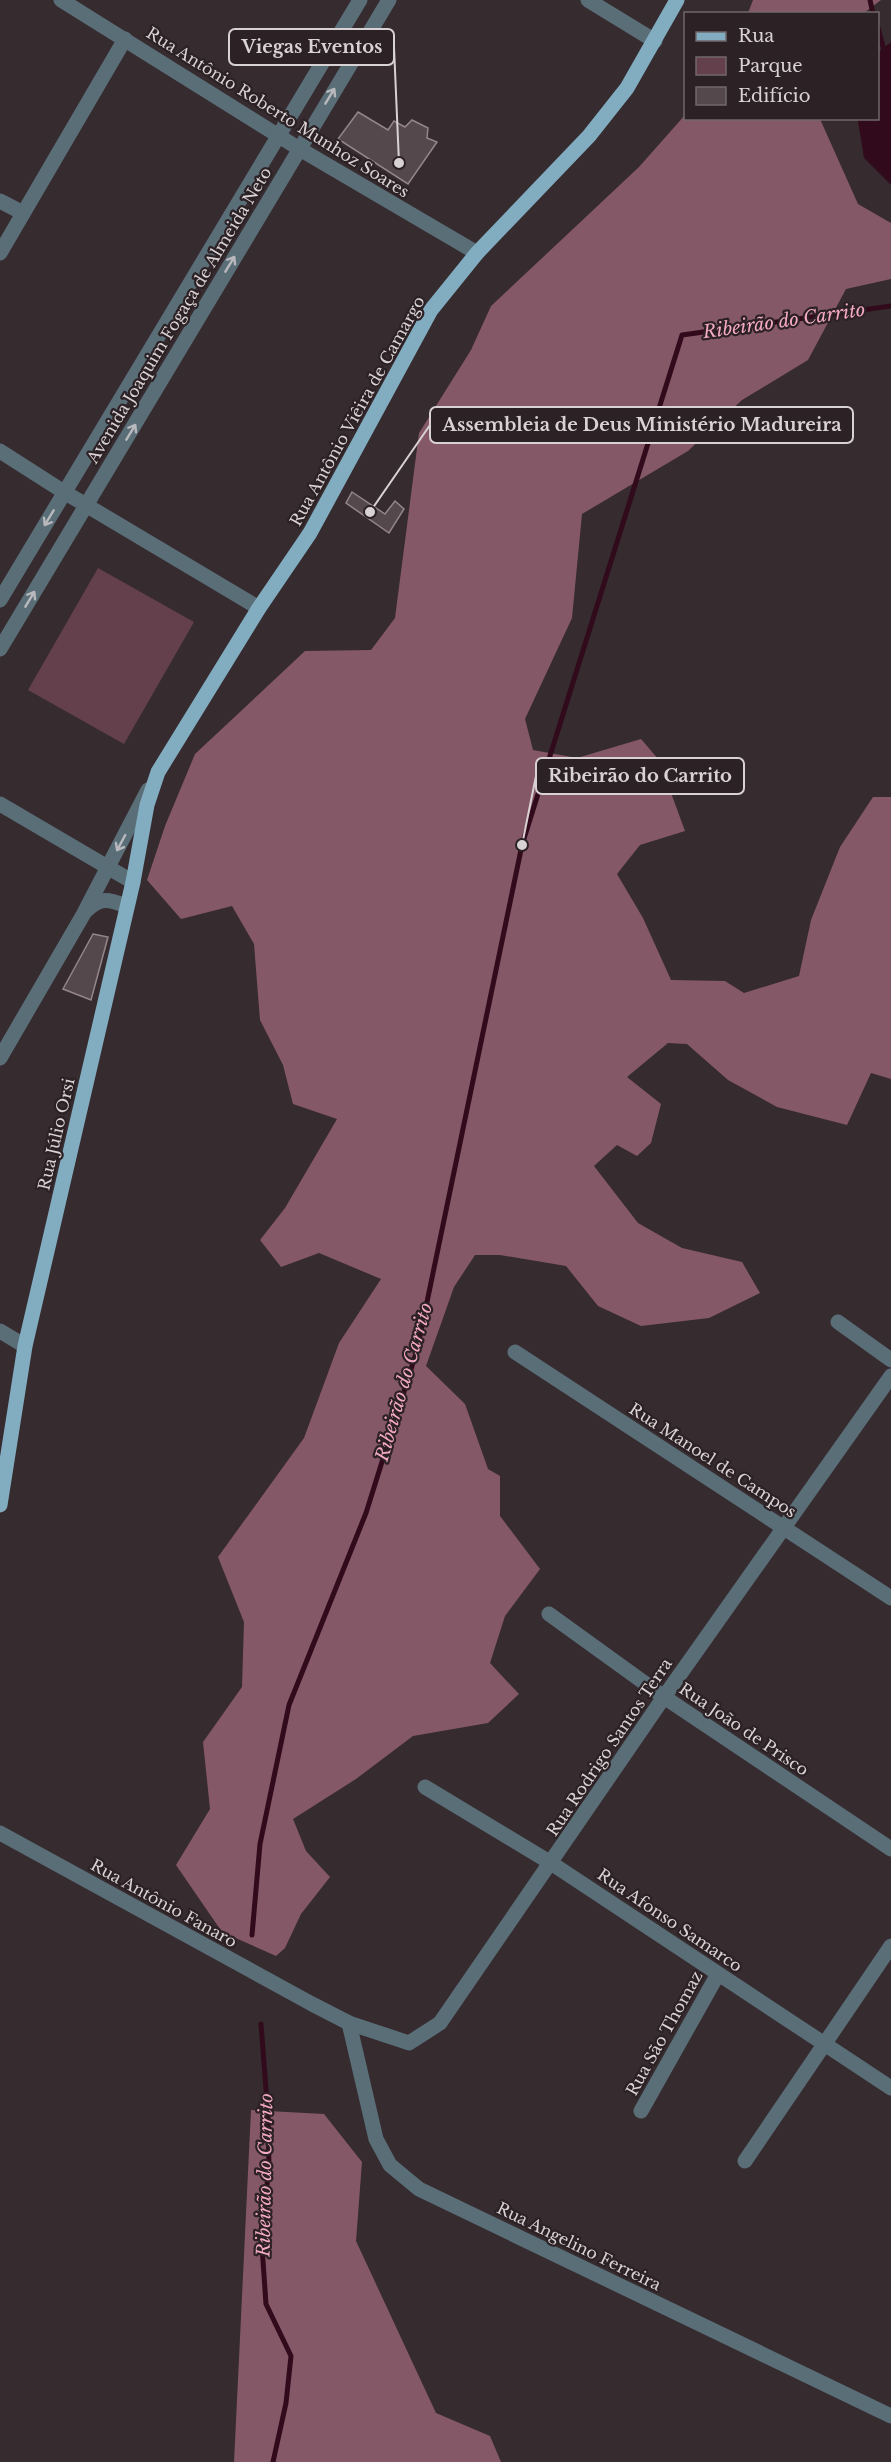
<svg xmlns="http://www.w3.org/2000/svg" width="891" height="2462" font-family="'Libre Baskerville',serif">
	<rect width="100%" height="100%" fill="#362b2f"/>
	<path fill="#64404c" d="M98,568L194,622L124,744L28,690Z"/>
	<g fill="#855867">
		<path d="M753,0H881L864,13H748Z"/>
		<path d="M685,115L686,118L820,119L858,204L891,223V279L846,289L808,360L742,400L688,451L582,514L572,618L525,719L533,750L577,758L641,739L659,760L685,831L640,845L617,874L643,918L671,980L725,981L744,993L799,976L811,920L840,847L873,797H891V1079L871,1073L847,1125L777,1107L728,1080L687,1044L668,1043L627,1077L661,1104L651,1143L637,1156L617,1145L594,1166L638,1223L682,1248L742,1262L760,1293L709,1318L641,1326L598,1306L566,1266L500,1255H475L454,1287L426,1366L465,1404L488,1469L500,1476V1516L540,1569L505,1616L490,1663L519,1694L488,1723L413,1736L356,1779L293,1819L306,1851L330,1877L301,1914L285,1948L276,1956L222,1932L176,1865L210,1809L203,1742L242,1687L244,1622L218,1557L304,1438L339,1343L381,1279L319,1253L281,1267L260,1240L285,1208L337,1119L293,1104L283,1065L260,1020L254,944L232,906L181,919L147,880L165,826L195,754L305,651L371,650L395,618L419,433L471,350L491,306L639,167Z"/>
		<path d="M251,2110L324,2114L362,2162L356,2241L436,2413L490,2436L501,2462H234Z"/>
	</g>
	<path fill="#310b1b" d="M891,42V185L864,158L858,121V119L878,118V52Z"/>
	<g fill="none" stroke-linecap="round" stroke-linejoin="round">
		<g stroke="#310b1b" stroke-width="5">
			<path d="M870,0L873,14"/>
			<path d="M878,28L885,54"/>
			<path d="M252,1935L260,1844L289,1705L366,1513L417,1350L522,845L682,335L891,306"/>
			<path d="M261,2024L268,2115L269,2169L261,2232L266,2304L291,2356L286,2403L273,2462"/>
		</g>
	</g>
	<g fill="#54484c" stroke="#94868a" stroke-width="1.5">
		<path d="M358,112L388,130L394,121L405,127L412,120L428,128L427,138L437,142L408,184L338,139Z"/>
		<path d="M352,492L385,514L395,501L404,509L389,533L346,503Z"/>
		<path d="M93,934L108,937L91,1000L63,989Z"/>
	</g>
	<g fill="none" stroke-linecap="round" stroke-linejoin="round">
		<g stroke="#5a6e78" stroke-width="15">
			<path d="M61,0L298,148L477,253"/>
			<path d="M588,0L655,41"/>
			<path d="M0,201L23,213"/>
			<path d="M0,253L125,39"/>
			<path d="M0,451L64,492L259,608"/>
			<path d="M0,600L360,0"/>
			<path d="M0,649L389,0"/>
			<path d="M0,804L133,882"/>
			<path d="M87,910C101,896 110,900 127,906"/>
			<path d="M0,1058L83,915L148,790"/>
			<path d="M838,1322L891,1360"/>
			<path d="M0,1331L25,1346"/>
			<path d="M515,1352L891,1598"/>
			<path d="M549,1614L664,1697L891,1849"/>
			<path d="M425,1787L551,1863L891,2088"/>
			<path d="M0,1833L312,2004L349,2023L409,2043L440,2023L664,1697L891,1376"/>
			<path d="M349,2023L376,2139L390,2165L419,2189L891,2416"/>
			<path d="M641,2111L718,1974"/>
			<path d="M745,2161L891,1946"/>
		</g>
		<path stroke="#82adc1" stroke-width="15" d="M0,1505L25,1346L133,882L147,805L158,772L259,608L310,533L431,310L477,253L589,136L627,88L677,0"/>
	</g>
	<defs><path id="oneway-shaft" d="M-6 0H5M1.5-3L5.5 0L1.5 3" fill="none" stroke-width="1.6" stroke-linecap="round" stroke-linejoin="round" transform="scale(1.5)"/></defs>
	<g stroke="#b9b9bd">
		<use href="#oneway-shaft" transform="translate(330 96) rotate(-59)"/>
		<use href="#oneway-shaft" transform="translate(230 264) rotate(-59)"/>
		<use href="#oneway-shaft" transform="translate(131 432) rotate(-59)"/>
		<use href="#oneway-shaft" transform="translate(49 518) rotate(121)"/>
		<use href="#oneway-shaft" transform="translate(30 599) rotate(-59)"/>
		<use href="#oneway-shaft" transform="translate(121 843) rotate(118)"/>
	</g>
	<g text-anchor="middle" stroke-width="4.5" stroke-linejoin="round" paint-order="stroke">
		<g font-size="16" fill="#d9d2d4" stroke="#2c2125">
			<text transform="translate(278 112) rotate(32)" y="6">Rua Antônio Roberto Munhoz Soares</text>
			<text transform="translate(179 315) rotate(-59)" y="6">Avenida Joaquim Fogaça de Almeida Neto</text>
			<text transform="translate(357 411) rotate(-61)" y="6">Rua Antônio Viêira de Camargo</text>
			<text transform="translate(56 1134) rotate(-77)" y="6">Rua Júlio Orsi</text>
			<text transform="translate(713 1460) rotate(33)" y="6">Rua Manoel de Campos</text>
			<text transform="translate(744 1729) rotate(34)" y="6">Rua João de Prisco</text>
			<text transform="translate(609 1747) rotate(-56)" y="6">Rua Rodrigo Santos Terra</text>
			<text transform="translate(164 1903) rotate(29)" y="6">Rua Antônio Fanaro</text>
			<text transform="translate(670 1920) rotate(34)" y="6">Rua Afonso Samarco</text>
			<text transform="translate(664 2033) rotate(-61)" y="6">Rua São Thomaz</text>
			<text transform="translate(579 2246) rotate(26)" y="6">Rua Angelino Ferreira</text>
		</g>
		<g font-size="18" font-style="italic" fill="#f5aac3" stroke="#2c2125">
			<text transform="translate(784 321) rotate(-8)" y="6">Ribeirão do Carrito</text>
			<text transform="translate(404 1382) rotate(-74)" y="6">Ribeirão do Carrito</text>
			<text transform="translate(265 2175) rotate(-89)" y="6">Ribeirão do Carrito</text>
		</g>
	</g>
	<path fill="none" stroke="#d9d2d4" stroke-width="2" d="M399 163L394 47M370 512L430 425M522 845L536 776"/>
	<g fill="#d9d2d4" stroke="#2c2125" stroke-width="2">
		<circle cx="399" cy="163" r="6"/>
		<circle cx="370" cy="512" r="6"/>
		<circle cx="522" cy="845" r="6"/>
	</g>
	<g fill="#2c2125" stroke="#d9d2d4" stroke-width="2">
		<rect x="229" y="29" width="165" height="36" rx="6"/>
		<rect x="430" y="407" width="423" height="36" rx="6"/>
		<rect x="536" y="758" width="208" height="36" rx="6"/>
	</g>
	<g font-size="18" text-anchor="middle" font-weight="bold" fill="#d9d2d4">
		<text x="312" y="53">Viegas Eventos</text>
		<text x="642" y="431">Assembleia de Deus Ministério Madureira</text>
		<text x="640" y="782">Ribeirão do Carrito</text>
	</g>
	<rect x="684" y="12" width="195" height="108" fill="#2c2125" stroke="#71686b" stroke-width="1.5"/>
	<rect x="696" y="32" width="30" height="9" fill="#82adc1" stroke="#71686b" stroke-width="1.5"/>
	<text x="738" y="42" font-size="18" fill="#d9d2d4">Rua</text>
	<rect x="696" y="57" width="30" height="18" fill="#64404c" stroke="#71686b" stroke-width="1.5"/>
	<text x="738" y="72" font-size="18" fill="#d9d2d4">Parque</text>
	<rect x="696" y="87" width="30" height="18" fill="#54484c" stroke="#71686b" stroke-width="1.5"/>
	<text x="738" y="102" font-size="18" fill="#d9d2d4">Edifício</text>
</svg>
